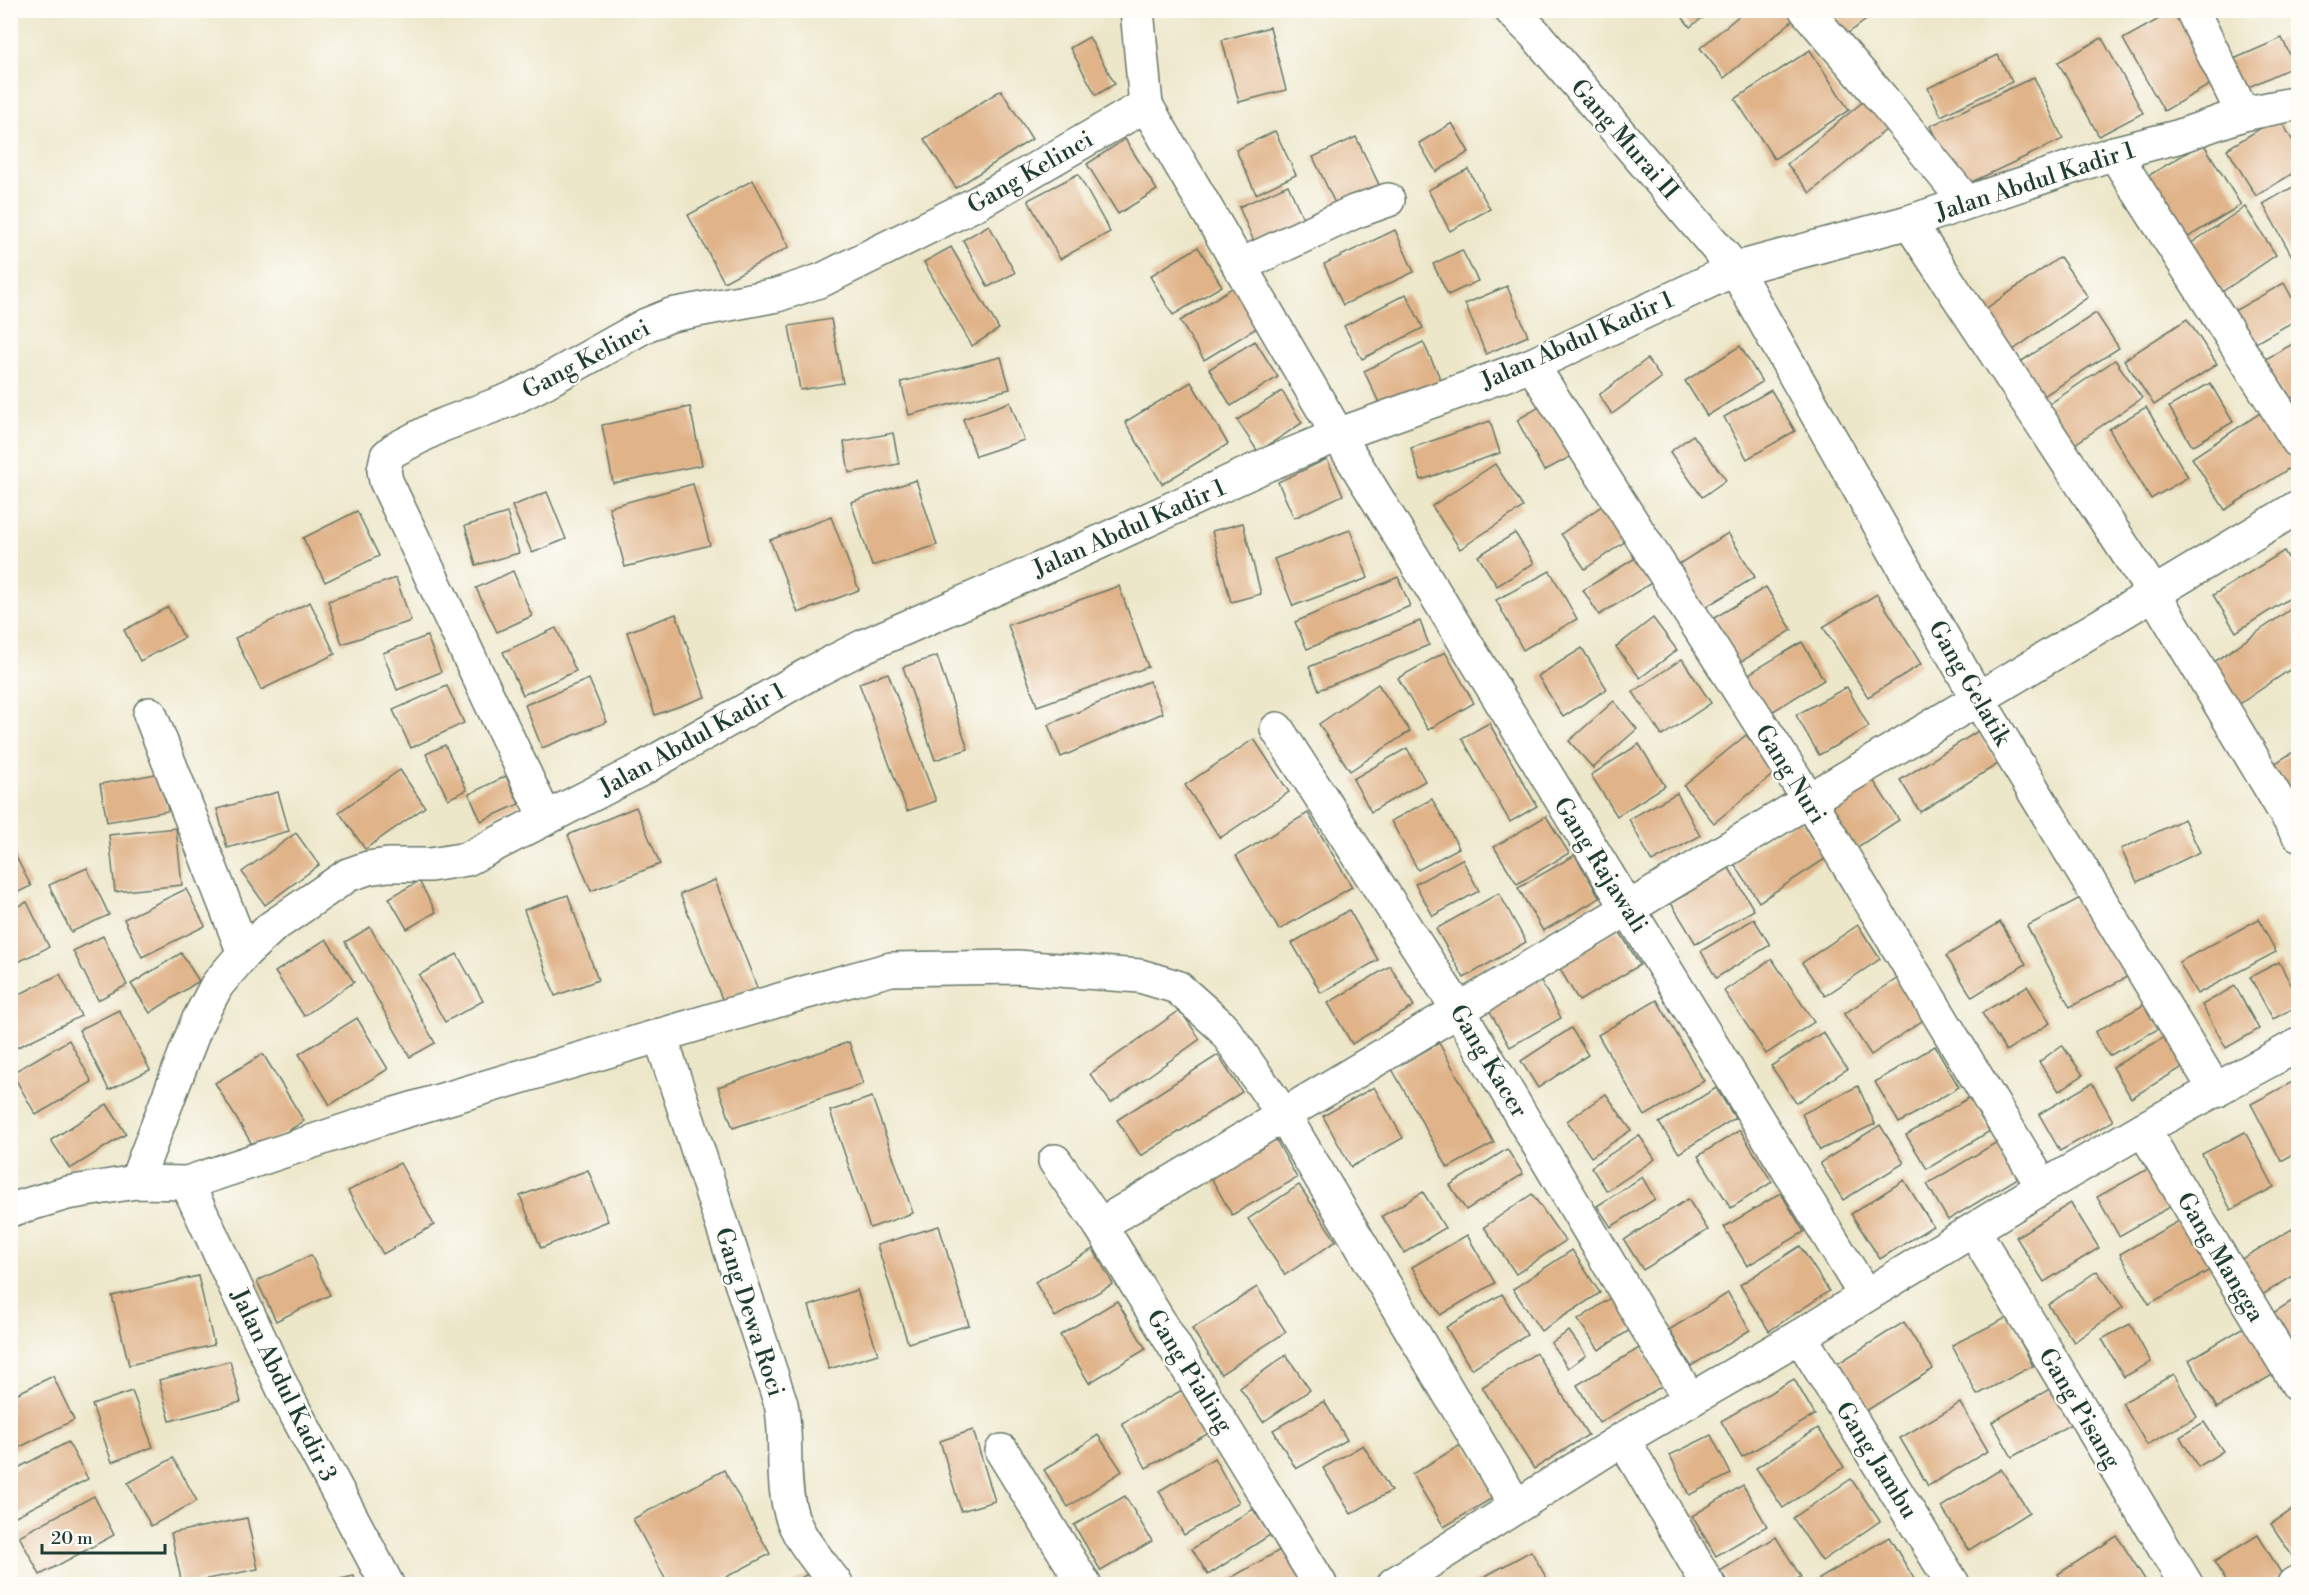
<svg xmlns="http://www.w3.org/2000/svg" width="2309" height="1595" font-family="'Libre Bodoni',serif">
	<rect width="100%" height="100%" fill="#fdfcf7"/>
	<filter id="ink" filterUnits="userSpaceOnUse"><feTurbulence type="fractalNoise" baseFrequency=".0167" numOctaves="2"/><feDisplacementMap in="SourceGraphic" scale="12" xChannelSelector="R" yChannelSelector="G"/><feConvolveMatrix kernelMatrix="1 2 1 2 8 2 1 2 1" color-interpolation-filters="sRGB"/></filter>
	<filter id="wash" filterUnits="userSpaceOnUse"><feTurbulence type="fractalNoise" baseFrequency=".008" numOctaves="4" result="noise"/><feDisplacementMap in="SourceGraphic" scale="24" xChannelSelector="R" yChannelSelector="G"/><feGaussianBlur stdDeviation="1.35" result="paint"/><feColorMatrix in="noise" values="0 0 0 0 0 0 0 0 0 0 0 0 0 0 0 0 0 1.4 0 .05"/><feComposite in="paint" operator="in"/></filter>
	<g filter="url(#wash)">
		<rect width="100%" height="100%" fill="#ede7ca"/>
		<g id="blocks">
			<g fill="#e0b389">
				<path d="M1677,10H1713L1690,27Z"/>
				<path d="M1746,10H1793L1798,16L1724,78L1700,48Z"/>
				<path d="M1826,10H1880L1844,36Z"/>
				<path d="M2175,10H2180L2218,80L2164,111L2123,39Z"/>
				<path d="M1270,27L1286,90L1239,102L1222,40Z"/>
				<path d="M1089,37L1115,84L1096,95L1070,48Z"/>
				<path d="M2102,38L2143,113L2099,136L2058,62Z"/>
				<path d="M2282,38L2295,66L2240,91L2227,62Z"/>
				<path d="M1810,50L1849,110L1774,159L1735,99Z"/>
				<path d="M1998,55L2012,82L1941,116L1928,88Z"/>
				<path d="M2034,77L2063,139L1959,188L1930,126Z"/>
				<path d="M1001,90L1032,139L956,188L924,139Z"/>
				<path d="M1870,96L1893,124L1810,193L1787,164Z"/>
				<path d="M2279,117L2298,150V170L2256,196L2227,149Z"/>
				<path d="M1452,123L1469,152L1436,172L1419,143Z"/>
				<path d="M1275,131L1296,175L1256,194L1236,150Z"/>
				<path d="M1356,137L1384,195L1341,216L1313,157Z"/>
				<path d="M1125,139L1157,190L1118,214L1087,164Z"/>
				<path d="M2203,143L2241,205L2185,239L2146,177Z"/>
				<path d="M1468,169L1490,209L1450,231L1428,190Z"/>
				<path d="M1078,174L1110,232L1060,259L1028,200Z"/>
				<path d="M753,180L789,247L724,282L688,215Z"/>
				<path d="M2298,184V253L2292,256L2263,204Z"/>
				<path d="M1288,185L1308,229L1258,251L1239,207Z"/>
				<path d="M2245,207L2276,255L2216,296L2184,248Z"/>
				<path d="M989,225L1015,273L988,287L963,240Z"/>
				<path d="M1395,230L1414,272L1343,305L1324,264Z"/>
				<path d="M951,247L999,329L972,346L924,262Z"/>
				<path d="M1198,247L1222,286L1173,315L1150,276Z"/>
				<path d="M1462,250L1478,281L1448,295L1433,264Z"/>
				<path d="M2060,257L2088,297L2013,350L1984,310Z"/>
				<path d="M2284,283L2298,309V319L2252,345L2234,311Z"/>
				<path d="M1235,286L1260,326L1204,360L1180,321Z"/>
				<path d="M1507,286L1528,336L1486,354L1465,304Z"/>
				<path d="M1406,294L1423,328L1362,359L1344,326Z"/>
				<path d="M2096,313L2119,348L2039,399L2017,364Z"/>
				<path d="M831,319L843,383L800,390L789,326Z"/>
				<path d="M2187,319L2217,364L2154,405L2124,360Z"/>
				<path d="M1255,341L1278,377L1231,406L1209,369Z"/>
				<path d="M2298,341V394L2285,402L2262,361Z"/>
				<path d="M1423,342L1442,382L1383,411L1364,371Z"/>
				<path d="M1740,346L1762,382L1707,416L1685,381Z"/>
				<path d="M1001,357L1010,389L909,415L901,382Z"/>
				<path d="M1647,359L1661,378L1612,414L1599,395Z"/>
				<path d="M2115,360L2142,398L2072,446L2045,407Z"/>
				<path d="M1191,382L1228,444L1162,484L1125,422Z"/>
				<path d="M2210,383L2233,422L2192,446L2169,407Z"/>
				<path d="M1771,390L1795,431L1747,459L1724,417Z"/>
				<path d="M1282,391L1302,423L1258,452L1237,420Z"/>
				<path d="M1551,400L1579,452L1544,471L1517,420Z"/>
				<path d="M1010,402L1024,440L976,456L963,419Z"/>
				<path d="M690,407L702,465L613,483L602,425Z"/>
				<path d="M2146,407L2188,477L2151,499L2109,429Z"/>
				<path d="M2263,411L2296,464L2225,510L2192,458Z"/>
				<path d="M1490,421L1500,453L1421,480L1411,448Z"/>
				<path d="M893,433L899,464L849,473L844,442Z"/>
				<path d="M1693,435L1726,480L1702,497L1670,452Z"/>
				<path d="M1327,459L1343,495L1294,518L1278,482Z"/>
				<path d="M1495,464L1523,507L1460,549L1432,506Z"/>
				<path d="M916,480L937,545L872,566L851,502Z"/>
				<path d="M693,484L710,545L625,567L609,507Z"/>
				<path d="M547,492L566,539L532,553L512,506Z"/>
				<path d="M1609,501L1633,536L1585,569L1561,534Z"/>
				<path d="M357,511L379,556L325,582L303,538Z"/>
				<path d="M507,513L519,553L476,565L465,526Z"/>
				<path d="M831,517L859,590L798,613L770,540Z"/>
				<path d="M1243,523L1261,594L1231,602L1212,531Z"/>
				<path d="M1350,530L1368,578L1293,606L1274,559Z"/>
				<path d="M1515,533L1534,563L1497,586L1478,556Z"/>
				<path d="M1728,533L1755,577L1701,610L1674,567Z"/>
				<path d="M2284,551L2298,574V593L2236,632L2213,595Z"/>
				<path d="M1637,557L1653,582L1599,615L1583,590Z"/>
				<path d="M513,571L532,616L497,632L476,588Z"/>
				<path d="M1550,571L1577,619L1523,650L1496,600Z"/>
				<path d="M1398,577L1410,606L1307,649L1295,622Z"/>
				<path d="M396,578L411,621L342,644L328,601Z"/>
				<path d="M1119,586L1148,667L1037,706L1008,625Z"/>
				<path d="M1766,587L1792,630L1731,668L1704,624Z"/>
				<path d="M1877,594L1921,664L1868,697L1823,627Z"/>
				<path d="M310,602L335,654L261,690L235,638Z"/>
				<path d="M2298,604V664L2235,707L2207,667Z"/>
				<path d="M168,607L184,638L140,661L124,630Z"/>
				<path d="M676,614L705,697L655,715L627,632Z"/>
				<path d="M1653,618L1677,650L1640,678L1616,647Z"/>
				<path d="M1420,621L1429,645L1319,690L1309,667Z"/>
				<path d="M556,628L576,671L523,695L503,652Z"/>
				<path d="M427,636L441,672L397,690L383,653Z"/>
				<path d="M1802,642L1824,680L1760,719L1737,681Z"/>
				<path d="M1582,648L1607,689L1563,717L1538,676Z"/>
				<path d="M1445,652L1474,703L1428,730L1398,678Z"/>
				<path d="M937,656L968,749L935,760L903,667Z"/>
				<path d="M1682,659L1711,703L1662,736L1633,692Z"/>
				<path d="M888,673L936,801L907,811L859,683Z"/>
				<path d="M589,679L607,722L542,748L525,705Z"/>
				<path d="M1149,681L1163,713L1061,757L1048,725Z"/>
				<path d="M1378,684L1410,731L1350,771L1319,724Z"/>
				<path d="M447,686L464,723L411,748L393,710Z"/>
				<path d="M1847,687L1869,727L1819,755L1796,715Z"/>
				<path d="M1614,701L1637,729L1593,768L1569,741Z"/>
				<path d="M1489,723L1537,806L1510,822L1462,738Z"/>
				<path d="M1978,731L1998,764L1920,812L1900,780Z"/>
				<path d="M1746,735L1776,772L1714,823L1684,786Z"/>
				<path d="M1254,739L1289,792L1220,838L1185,785Z"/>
				<path d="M1639,744L1665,786L1617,816L1591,775Z"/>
				<path d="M445,745L467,790L448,799L426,754Z"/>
				<path d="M1407,748L1425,781L1371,812L1353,779Z"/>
				<path d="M2298,749V810L2269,767Z"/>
				<path d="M400,770L425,807L365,849L339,812Z"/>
				<path d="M161,773L168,811L107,822L100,784Z"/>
				<path d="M506,776L519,804L481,821L469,794Z"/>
				<path d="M1871,777L1899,820L1853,850L1825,806Z"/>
				<path d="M278,792L289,831L227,848L217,809Z"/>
				<path d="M1677,793L1700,836L1652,862L1629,819Z"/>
				<path d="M1432,799L1459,848L1418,870L1391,821Z"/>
				<path d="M636,807L660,864L591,891L568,835Z"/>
				<path d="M1308,813L1352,887L1279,930L1236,856Z"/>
				<path d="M1546,816L1569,853L1517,884L1494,847Z"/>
				<path d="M1800,819L1825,859L1759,902L1733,862Z"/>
				<path d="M2184,819L2200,852L2137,882L2121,849Z"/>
				<path d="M176,828L182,885L115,892L109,835Z"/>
				<path d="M296,833L319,865L265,905L242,872Z"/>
				<path d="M13,851L31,886L10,896V853Z"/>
				<path d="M1575,855L1600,898L1543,931L1518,888Z"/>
				<path d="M1462,859L1479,891L1433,916L1415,884Z"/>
				<path d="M87,868L109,915L71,932L49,885Z"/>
				<path d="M1729,868L1754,910L1696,944L1671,903Z"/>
				<path d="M715,880L760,995L726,1009L680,894Z"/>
				<path d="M419,881L436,912L407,929L389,898Z"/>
				<path d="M186,889L205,926L142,957L124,919Z"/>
				<path d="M1499,893L1526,942L1464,978L1436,929Z"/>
				<path d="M568,895L598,980L555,996L524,910Z"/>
				<path d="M2084,896L2127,977L2070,1007L2027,926Z"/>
				<path d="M27,902L49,947L10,966V910Z"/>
				<path d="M1349,910L1378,960L1321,993L1292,943Z"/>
				<path d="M1754,919L1770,945L1716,978L1701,951Z"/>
				<path d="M2259,919L2276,952L2197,994L2179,962Z"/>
				<path d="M2000,922L2026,964L1972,997L1946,956Z"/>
				<path d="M1858,925L1880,959L1825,996L1802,963Z"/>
				<path d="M370,927L435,1043L410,1057L345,942Z"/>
				<path d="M1618,929L1640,965L1579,1001L1558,966Z"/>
				<path d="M103,936L127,985L98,1000L73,951Z"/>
				<path d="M326,939L354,982L304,1016L275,972Z"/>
				<path d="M181,953L199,981L150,1013L131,984Z"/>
				<path d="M457,954L483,1001L445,1022L419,975Z"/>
				<path d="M1772,959L1814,1022L1766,1054L1724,991Z"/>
				<path d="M2279,962L2298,998V1006L2273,1019L2250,977Z"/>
				<path d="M1390,966L1414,1006L1352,1044L1328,1003Z"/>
				<path d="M60,974L81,1016L10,1051V999Z"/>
				<path d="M1898,978L1925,1019L1871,1055L1844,1014Z"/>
				<path d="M1540,979L1561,1018L1510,1047L1488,1008Z"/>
				<path d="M2027,986L2050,1023L2006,1051L1982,1013Z"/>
				<path d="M2235,986L2259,1029L2226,1048L2202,1005Z"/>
				<path d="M1657,1000L1704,1081L1645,1116L1598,1035Z"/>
				<path d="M2147,1003L2160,1028L2109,1056L2095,1032Z"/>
				<path d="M119,1010L150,1070L109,1090L79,1030Z"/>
				<path d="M1180,1010L1200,1039L1111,1103L1090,1074Z"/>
				<path d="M357,1018L388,1069L330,1105L299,1054Z"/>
				<path d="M1571,1028L1588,1055L1538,1088L1521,1061Z"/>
				<path d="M1823,1032L1847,1069L1796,1103L1771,1066Z"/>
				<path d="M2170,1034L2188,1064L2131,1098L2113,1067Z"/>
				<path d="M69,1040L92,1082L36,1115L12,1073Z"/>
				<path d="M849,1042L863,1084L733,1128L718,1087Z"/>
				<path d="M1439,1043L1494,1143L1448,1168L1392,1069Z"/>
				<path d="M2062,1045L2083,1075L2059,1091L2039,1062Z"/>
				<path d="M1935,1046L1959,1087L1899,1123L1875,1082Z"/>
				<path d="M263,1054L304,1121L256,1151L215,1083Z"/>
				<path d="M1218,1055L1242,1092L1141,1156L1117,1120Z"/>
				<path d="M2298,1079V1152L2281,1161L2251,1104Z"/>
				<path d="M2092,1083L2113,1121L2060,1151L2039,1114Z"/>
				<path d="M1858,1086L1875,1124L1820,1150L1802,1114Z"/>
				<path d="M1374,1087L1403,1138L1351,1167L1323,1116Z"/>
				<path d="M1716,1088L1735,1118L1679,1153L1659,1123Z"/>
				<path d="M1606,1094L1631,1130L1591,1157L1567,1121Z"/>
				<path d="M872,1097L913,1213L870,1228L830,1111Z"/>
				<path d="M1970,1097L1990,1131L1927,1169L1906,1135Z"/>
				<path d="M107,1104L126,1134L70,1169L51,1140Z"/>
				<path d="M1880,1125L1904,1163L1843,1200L1820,1163Z"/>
				<path d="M1740,1130L1772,1182L1731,1208L1698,1156Z"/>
				<path d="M2245,1132L2274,1187L2231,1210L2202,1154Z"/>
				<path d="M1639,1135L1655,1159L1607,1191L1591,1167Z"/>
				<path d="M1274,1136L1297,1178L1232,1215L1209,1174Z"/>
				<path d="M1997,1142L2018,1178L1948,1220L1927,1184Z"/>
				<path d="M1507,1149L1523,1174L1466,1210L1450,1185Z"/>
				<path d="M400,1163L434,1225L383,1254L348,1191Z"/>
				<path d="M2155,1165L2177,1203L2119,1236L2097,1197Z"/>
				<path d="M588,1170L608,1221L541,1248L520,1196Z"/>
				<path d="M1642,1177L1655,1199L1611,1227L1597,1206Z"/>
				<path d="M1904,1180L1933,1226L1880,1259L1851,1214Z"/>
				<path d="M1299,1185L1336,1241L1285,1275L1248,1219Z"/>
				<path d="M1423,1192L1445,1228L1404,1253L1382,1216Z"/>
				<path d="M1781,1193L1804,1232L1747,1266L1724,1227Z"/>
				<path d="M1532,1194L1565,1241L1516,1274L1484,1227Z"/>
				<path d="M1688,1199L1708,1230L1643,1270L1624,1240Z"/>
				<path d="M2071,1203L2099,1248L2044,1282L2016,1237Z"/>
				<path d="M2193,1213L2221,1264L2149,1304L2120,1254Z"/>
				<path d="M939,1226L969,1325L908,1343L877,1245Z"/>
				<path d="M2292,1229L2298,1240V1273L2254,1300L2233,1264Z"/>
				<path d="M1467,1235L1495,1283L1440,1315L1412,1267Z"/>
				<path d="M1800,1246L1829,1291L1769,1331L1740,1285Z"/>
				<path d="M1093,1249L1113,1284L1055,1317L1035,1282Z"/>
				<path d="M1572,1250L1600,1293L1541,1331L1513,1289Z"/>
				<path d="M311,1255L330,1295L276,1321L257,1281Z"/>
				<path d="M2097,1271L2123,1307L2074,1342L2048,1305Z"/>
				<path d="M198,1276L214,1345L129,1365L112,1296Z"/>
				<path d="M1257,1287L1286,1332L1221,1374L1192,1329Z"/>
				<path d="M857,1290L878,1354L829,1369L809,1306Z"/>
				<path d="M1728,1293L1750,1330L1691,1366L1669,1330Z"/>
				<path d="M1502,1294L1527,1335L1471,1369L1446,1327Z"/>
				<path d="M1615,1295L1636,1326L1599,1350L1578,1320Z"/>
				<path d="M2298,1297V1356L2267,1317Z"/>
				<path d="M1117,1301L1146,1349L1089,1383L1060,1335Z"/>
				<path d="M2008,1317L2033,1366L1977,1395L1952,1345Z"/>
				<path d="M1904,1322L1933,1369L1866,1411L1837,1364Z"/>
				<path d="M2251,1323L2279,1371L2217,1408L2189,1360Z"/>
				<path d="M2130,1324L2151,1362L2124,1377L2102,1339Z"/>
				<path d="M1569,1331L1586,1355L1568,1368L1551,1343Z"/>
				<path d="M1641,1347L1664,1385L1599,1423L1577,1385Z"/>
				<path d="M1536,1353L1588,1435L1534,1469L1482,1387Z"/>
				<path d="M1286,1355L1310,1390L1263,1422L1240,1388Z"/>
				<path d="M230,1361L241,1402L170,1421L159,1380Z"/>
				<path d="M2174,1374L2197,1417L2147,1445L2122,1403Z"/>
				<path d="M53,1376L74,1420L10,1452V1397Z"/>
				<path d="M1794,1379L1815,1415L1742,1457L1721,1421Z"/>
				<path d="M2053,1387L2073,1423L2012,1457L1992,1422Z"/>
				<path d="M1184,1389L1209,1433L1146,1468L1122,1423Z"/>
				<path d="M132,1391L153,1447L112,1462L92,1405Z"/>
				<path d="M1324,1401L1347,1440L1296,1469L1273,1430Z"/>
				<path d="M1960,1403L1988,1451L1928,1486L1900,1438Z"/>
				<path d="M2204,1422L2223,1451L2198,1467L2180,1437Z"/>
				<path d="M1818,1428L1844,1467L1783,1508L1756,1468Z"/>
				<path d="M973,1430L995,1501L961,1511L940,1441Z"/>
				<path d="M1098,1435L1122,1471L1068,1507L1044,1470Z"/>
				<path d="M1711,1435L1731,1474L1689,1495L1670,1455Z"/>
				<path d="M68,1442L88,1479L10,1519V1472Z"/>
				<path d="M1464,1443L1496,1496L1444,1527L1412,1474Z"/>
				<path d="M1363,1445L1391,1491L1351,1514L1323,1468Z"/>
				<path d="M173,1458L197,1501L151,1526L128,1483Z"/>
				<path d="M1214,1458L1239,1502L1184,1535L1159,1491Z"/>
				<path d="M2001,1469L2029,1512L1969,1550L1941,1507Z"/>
				<path d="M724,1470L770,1554L713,1584H668L633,1519Z"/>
				<path d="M1851,1479L1880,1521L1822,1561L1793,1518Z"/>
				<path d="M1743,1485L1767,1526L1716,1556L1692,1516Z"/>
				<path d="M94,1496L114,1535L40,1575L19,1536Z"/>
				<path d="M1125,1496L1152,1541L1101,1571L1074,1525Z"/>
				<path d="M2298,1506V1560L2296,1562L2271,1524Z"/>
				<path d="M1253,1509L1270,1535L1208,1575L1192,1549Z"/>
				<path d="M247,1518L258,1569L182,1584L171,1533Z"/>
				<path d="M2258,1535L2283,1576L2268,1584H2228L2214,1562Z"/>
				<path d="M2117,1536L2148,1584H2064L2058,1574Z"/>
				<path d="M1776,1537L1801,1577L1788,1584H1729L1720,1571Z"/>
				<path d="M1889,1537L1916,1582L1912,1584H1822L1819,1579Z"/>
				<path d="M1287,1546L1308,1584H1220Z"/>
				<path d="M1531,1551L1550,1584H1471Z"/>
				<path d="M809,1573L817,1584H791Z"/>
				<path d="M354,1576L356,1584H318Z"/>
			</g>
		</g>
	</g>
	<g filter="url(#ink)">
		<use href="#blocks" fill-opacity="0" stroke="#677868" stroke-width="1.5"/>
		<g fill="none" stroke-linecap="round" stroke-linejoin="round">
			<g stroke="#677868" stroke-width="36">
				<g id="minor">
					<path d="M1137,10L1146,105L1338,435L1865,1295"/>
					<path d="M1511,10L1535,34L1735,269L1978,699L2216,1091"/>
					<path d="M1806,10L1884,101L1966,202"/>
					<path d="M2192,10L2243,114"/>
					<path d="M2114,153L2298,441"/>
					<path d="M1909,222L2153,592L2298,834"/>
					<path d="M1239,266L1354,212L1388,200"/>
					<path d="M1532,365L1809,800L2043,1187"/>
					<path d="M150,714L244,953"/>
					<path d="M1277,729L1458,1009L1690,1400"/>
					<path d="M545,817L386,481L384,470L387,456L394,450L440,426L509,400L541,384L646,325L671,315L777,295L822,280L977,203L1146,105"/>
					<path d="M660,1035L781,1404C788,1438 781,1475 790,1510C796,1537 820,1562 836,1584"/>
					<path d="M2143,1129L2298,1385"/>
					<path d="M1055,1161L1100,1225L1320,1584"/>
					<path d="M136,1182L197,1023L217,985L244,953L272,927L348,875L368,868L388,865H430L467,859L640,770L811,673L864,646L1063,559L1264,466L1338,435L1532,365L1735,269L1909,222L2114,153L2177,137L2243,114L2298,103"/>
					<path d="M187,1183L286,1395L387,1584"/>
					<path d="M10,1210L67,1193L136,1182L187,1183L395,1114L803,993L891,969L1017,967L1140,976L1177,987L1222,1027L1283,1114L1516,1506"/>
					<path d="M1100,1225L2298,507"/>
					<path d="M1974,1231L2186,1584"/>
					<path d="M1800,1336L1953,1584"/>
					<path d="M1623,1439L1708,1584"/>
					<path d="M1002,1451L1084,1584"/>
					<path d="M1394,1584L1623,1439L1800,1336L2043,1187L2143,1129L2298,1045"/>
					<path d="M2294,1584L2298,1582"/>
				</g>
			</g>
			<use href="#minor" stroke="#fff" stroke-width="33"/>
		</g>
	</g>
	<g text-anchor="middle" stroke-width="4.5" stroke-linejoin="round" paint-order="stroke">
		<g font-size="24" fill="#1f3d34" stroke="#fdfcf7">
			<text transform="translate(1625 139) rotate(49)" y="8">Gang Murai II</text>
			<text transform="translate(1030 172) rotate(-30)" y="8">Gang Kelinci</text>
			<text transform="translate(2035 181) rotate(-18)" y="8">Jalan Abdul Kadir 1</text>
			<text transform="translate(1577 340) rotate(-24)" y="8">Jalan Abdul Kadir 1</text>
			<text transform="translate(586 359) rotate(-28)" y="8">Gang Kelinci</text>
			<text transform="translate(1129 528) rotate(-24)" y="8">Jalan Abdul Kadir 1</text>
			<text transform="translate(1970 683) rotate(60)" y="8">Gang Gelatik</text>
			<text transform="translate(692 739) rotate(-29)" y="8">Jalan Abdul Kadir 1</text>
			<text transform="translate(1791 774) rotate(58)" y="8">Gang Nuri</text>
			<text transform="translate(1601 865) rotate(58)" y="8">Gang Rajawali</text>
			<text transform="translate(1489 1061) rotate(59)" y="8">Gang Kacer</text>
			<text transform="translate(2221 1257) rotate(59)" y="8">Gang Mangga</text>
			<text transform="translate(750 1312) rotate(72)" y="8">Gang Dewa Roci</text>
			<text transform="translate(1190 1371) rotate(58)" y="8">Gang Pialing</text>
			<text transform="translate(284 1385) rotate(64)" y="8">Jalan Abdul Kadir 3</text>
			<text transform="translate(2080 1408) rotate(59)" y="8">Gang Pisang</text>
			<text transform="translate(1877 1460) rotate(58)" y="8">Gang Jambu</text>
		</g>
	</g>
	<rect width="2309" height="1595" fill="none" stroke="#fdfcf7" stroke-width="36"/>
	<path d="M42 1544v9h123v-9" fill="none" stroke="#1f3d34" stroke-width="3"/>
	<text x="51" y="1544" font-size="18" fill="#1f3d34" stroke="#fdfcf7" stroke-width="4.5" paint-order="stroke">20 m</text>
</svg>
